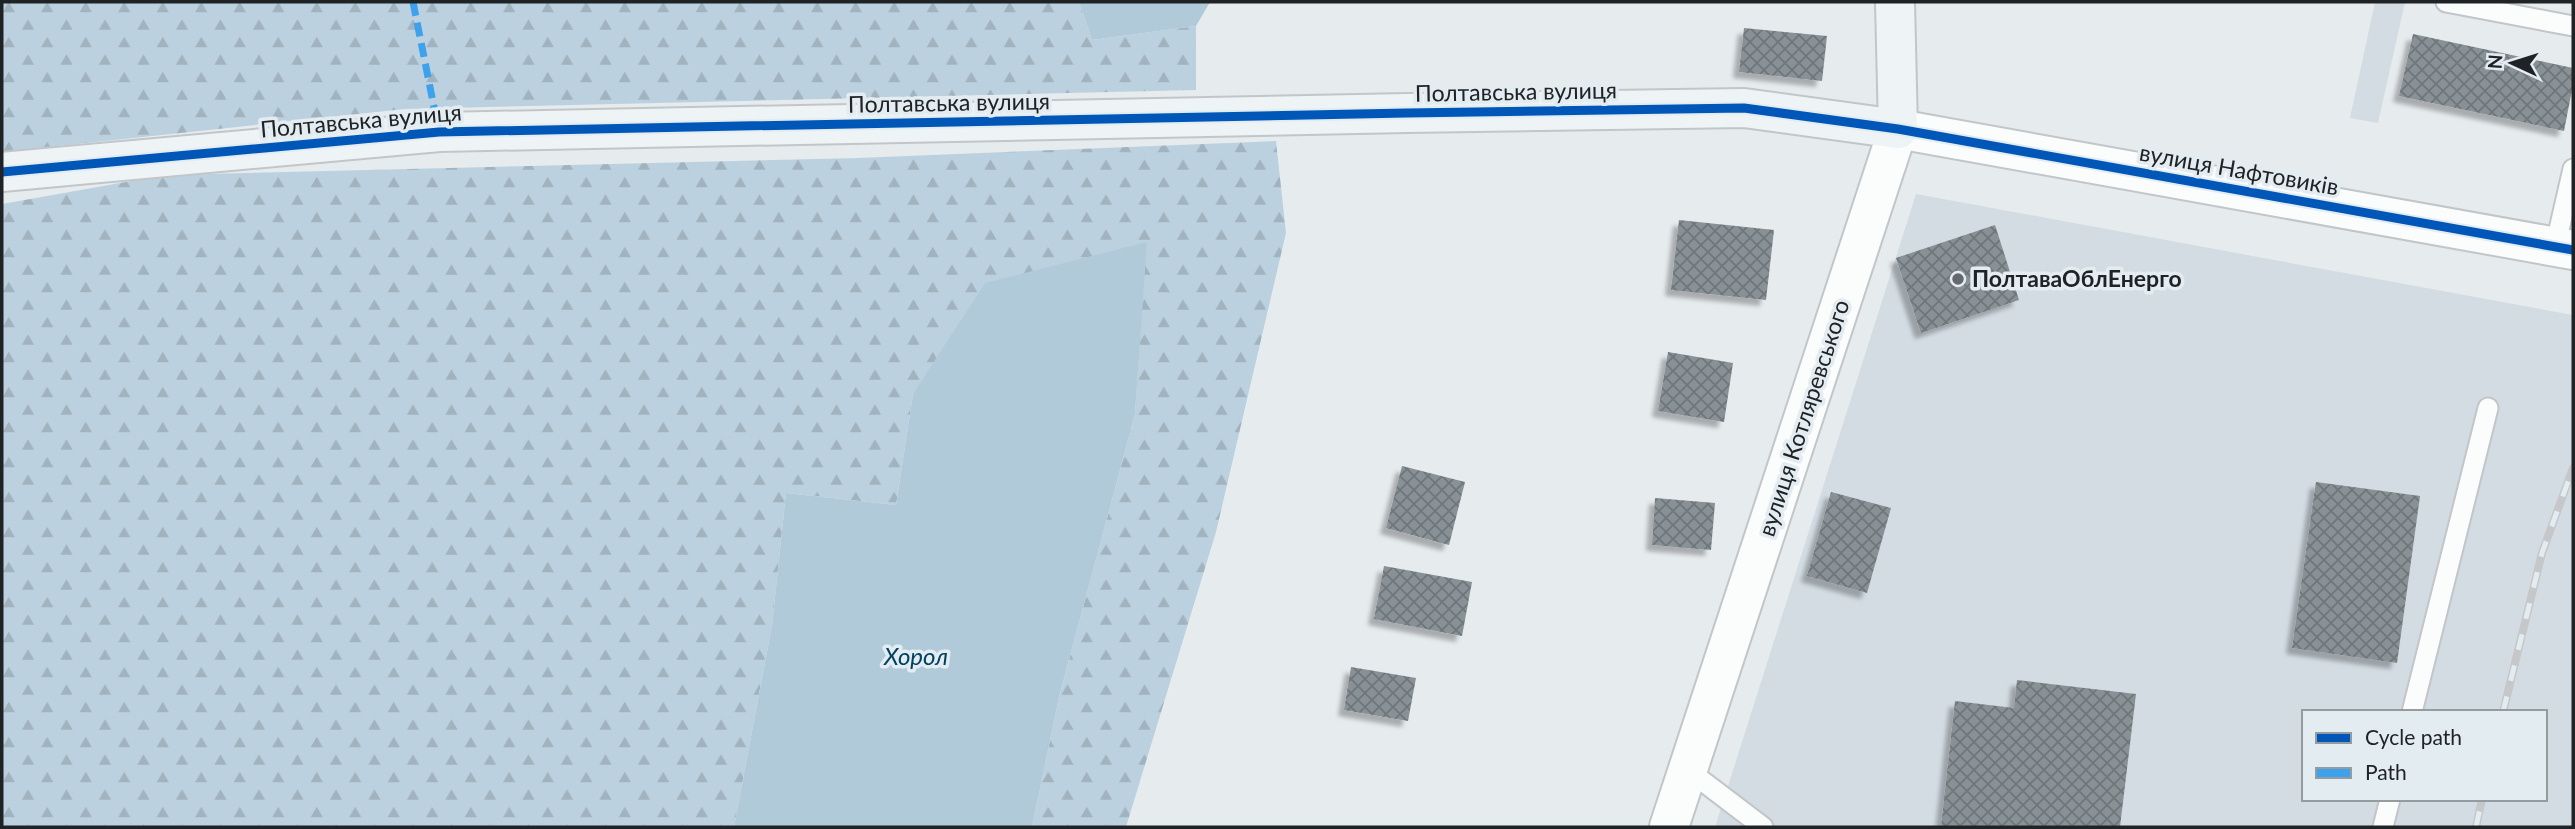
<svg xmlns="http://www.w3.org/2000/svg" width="2575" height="829" font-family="Lato,sans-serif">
	<defs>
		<pattern id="forest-firs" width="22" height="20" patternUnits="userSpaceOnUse" patternTransform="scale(1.75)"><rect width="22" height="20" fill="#bcd1df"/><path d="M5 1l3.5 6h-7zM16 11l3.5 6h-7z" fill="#a1b3bf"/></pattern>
		<pattern id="building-cross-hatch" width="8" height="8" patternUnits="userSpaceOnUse" patternTransform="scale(1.75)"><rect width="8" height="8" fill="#889195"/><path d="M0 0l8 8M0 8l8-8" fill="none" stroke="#6f7679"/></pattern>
		<filter id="shadow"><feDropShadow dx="-6" dy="6" stdDeviation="2" flood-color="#0004"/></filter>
	</defs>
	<rect width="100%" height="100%" fill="#e6ebee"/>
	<g fill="#d3dce3" fill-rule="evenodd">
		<path d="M2375,2H2405L2378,123L2350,118Z"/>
		<path d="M1916,194L2573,315V827H1715ZM2304,712H2545V799H2304Z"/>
	</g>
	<g fill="url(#forest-firs)">
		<path d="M2,2H1079L1092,40L1196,26V90L405,109L2,152Z"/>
		<path d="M1276,141L1286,233L1216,532L1126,827H1032L1059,697L1135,414L1146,242L913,394L896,505L786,493L772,625L734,827H2V204L165,175L858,158Z"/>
	</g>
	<g fill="#b1cada">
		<path d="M1079,2H1210L1196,26L1092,40Z"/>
		<path d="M1147,242L1135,414L1059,697L1032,827H734L772,625L786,493L896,505L913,394L985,283Z"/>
	</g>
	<g fill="url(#building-cross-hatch)" filter="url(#shadow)">
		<path d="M1744,28L1827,36L1822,81L1739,72Z"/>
		<path d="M2413,34L2573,68V85L2564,131L2399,96Z"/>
		<path d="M1679,220L1774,230L1766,300L1671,290Z"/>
		<path d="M1995,225L2019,300L1921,333L1896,258Z"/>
		<path d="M1668,352L1733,363L1724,422L1658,411Z"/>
		<path d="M1402,466L1465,482L1449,545L1386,528Z"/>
		<path d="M2316,482L2420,496L2397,663L2292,648Z"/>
		<path d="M1831,492L1891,508L1867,593L1807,576Z"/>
		<path d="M1655,498L1715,503L1711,550L1652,545Z"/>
		<path d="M1384,566L1472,582L1462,636L1374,619Z"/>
		<path d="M1351,667L1416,678L1408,721L1344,710Z"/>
		<path d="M2017,680L2136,694L2120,827H1941L1955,701L2014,708Z"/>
	</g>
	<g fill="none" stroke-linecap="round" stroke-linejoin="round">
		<g stroke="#c2c6c8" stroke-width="23">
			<g id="lane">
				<path d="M2446,2L2573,26"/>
				<path d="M2555,247L2573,169"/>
				<path d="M2412,712L2488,408"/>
				<path d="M1688,770L1763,827"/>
				<path d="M2383,827L2390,799"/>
			</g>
		</g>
		<g stroke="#c2c6c8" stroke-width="42">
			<path id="street" d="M1669,827L1898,129L2573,250"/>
		</g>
		<g stroke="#c2c6c8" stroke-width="42">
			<path id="secondary" d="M2,172L439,132L1407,113L1744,108L1898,129L1895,2"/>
		</g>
		<use href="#lane" stroke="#fbfcfc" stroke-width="19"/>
		<use href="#street" stroke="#fbfcfc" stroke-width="38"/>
		<use href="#secondary" stroke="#eef4f6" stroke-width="38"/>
		<g stroke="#c6c7c8" stroke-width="8">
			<g id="rail">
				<path d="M2503,712L2542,553L2573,468"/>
				<path d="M2476,827L2482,799"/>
			</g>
		</g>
		<use href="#rail" stroke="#e3ecf1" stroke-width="5" stroke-dasharray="16" stroke-linecap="butt"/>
		<path stroke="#3da2eb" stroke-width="7" stroke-dasharray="14 7" stroke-linecap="butt" d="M413,2L439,132"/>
		<g stroke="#e3ecf1" stroke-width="13">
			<path id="cycleway" d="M2,172L439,132L1407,113L1744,108L1898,129L2573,250"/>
		</g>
		<use href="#cycleway" stroke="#0057b8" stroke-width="9"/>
	</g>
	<circle fill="#65696b" stroke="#e3ecf1" stroke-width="2.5" cx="1958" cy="279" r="7"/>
	<g text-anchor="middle" stroke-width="7" stroke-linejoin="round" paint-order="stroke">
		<g font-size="23" fill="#202325" stroke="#e3ecf1">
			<text transform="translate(1516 92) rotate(-1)" y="8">Полтавська вулиця</text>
			<text transform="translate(949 103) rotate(-1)" y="8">Полтавська вулиця</text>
			<text transform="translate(361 121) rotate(-5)" y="8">Полтавська вулиця</text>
			<text transform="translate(2239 170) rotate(10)" y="8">вулиця Нафтовиків</text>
			<text transform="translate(1804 418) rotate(-72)" y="8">вулиця Котляревського</text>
		</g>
		<g font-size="23" font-weight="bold" fill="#202325" stroke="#e3ecf1" text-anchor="start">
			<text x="1972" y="287">ПолтаваОблЕнерго</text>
		</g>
		<g font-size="24" font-style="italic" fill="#004260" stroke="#e3ecf1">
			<text x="916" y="665">Хорол</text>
		</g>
	</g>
	<rect width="2575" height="829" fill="none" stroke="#202325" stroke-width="7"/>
	<rect x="2302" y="710" width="245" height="91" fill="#e3ecf1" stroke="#959c9f" stroke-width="2"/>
	<rect x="2316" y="733" width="35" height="10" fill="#0057b8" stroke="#959c9f" stroke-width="2"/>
	<text x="2365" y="745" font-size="21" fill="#202325">Cycle path</text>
	<rect x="2316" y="768" width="35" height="10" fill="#3da2eb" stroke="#959c9f" stroke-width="2"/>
	<text x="2365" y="780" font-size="21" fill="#202325">Path</text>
	<g transform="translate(2512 63) rotate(274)" stroke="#e3ecf1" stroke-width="5" paint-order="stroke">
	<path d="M0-5L12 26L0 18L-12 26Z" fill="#202325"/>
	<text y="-10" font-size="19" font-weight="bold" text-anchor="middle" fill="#202325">N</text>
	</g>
</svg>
